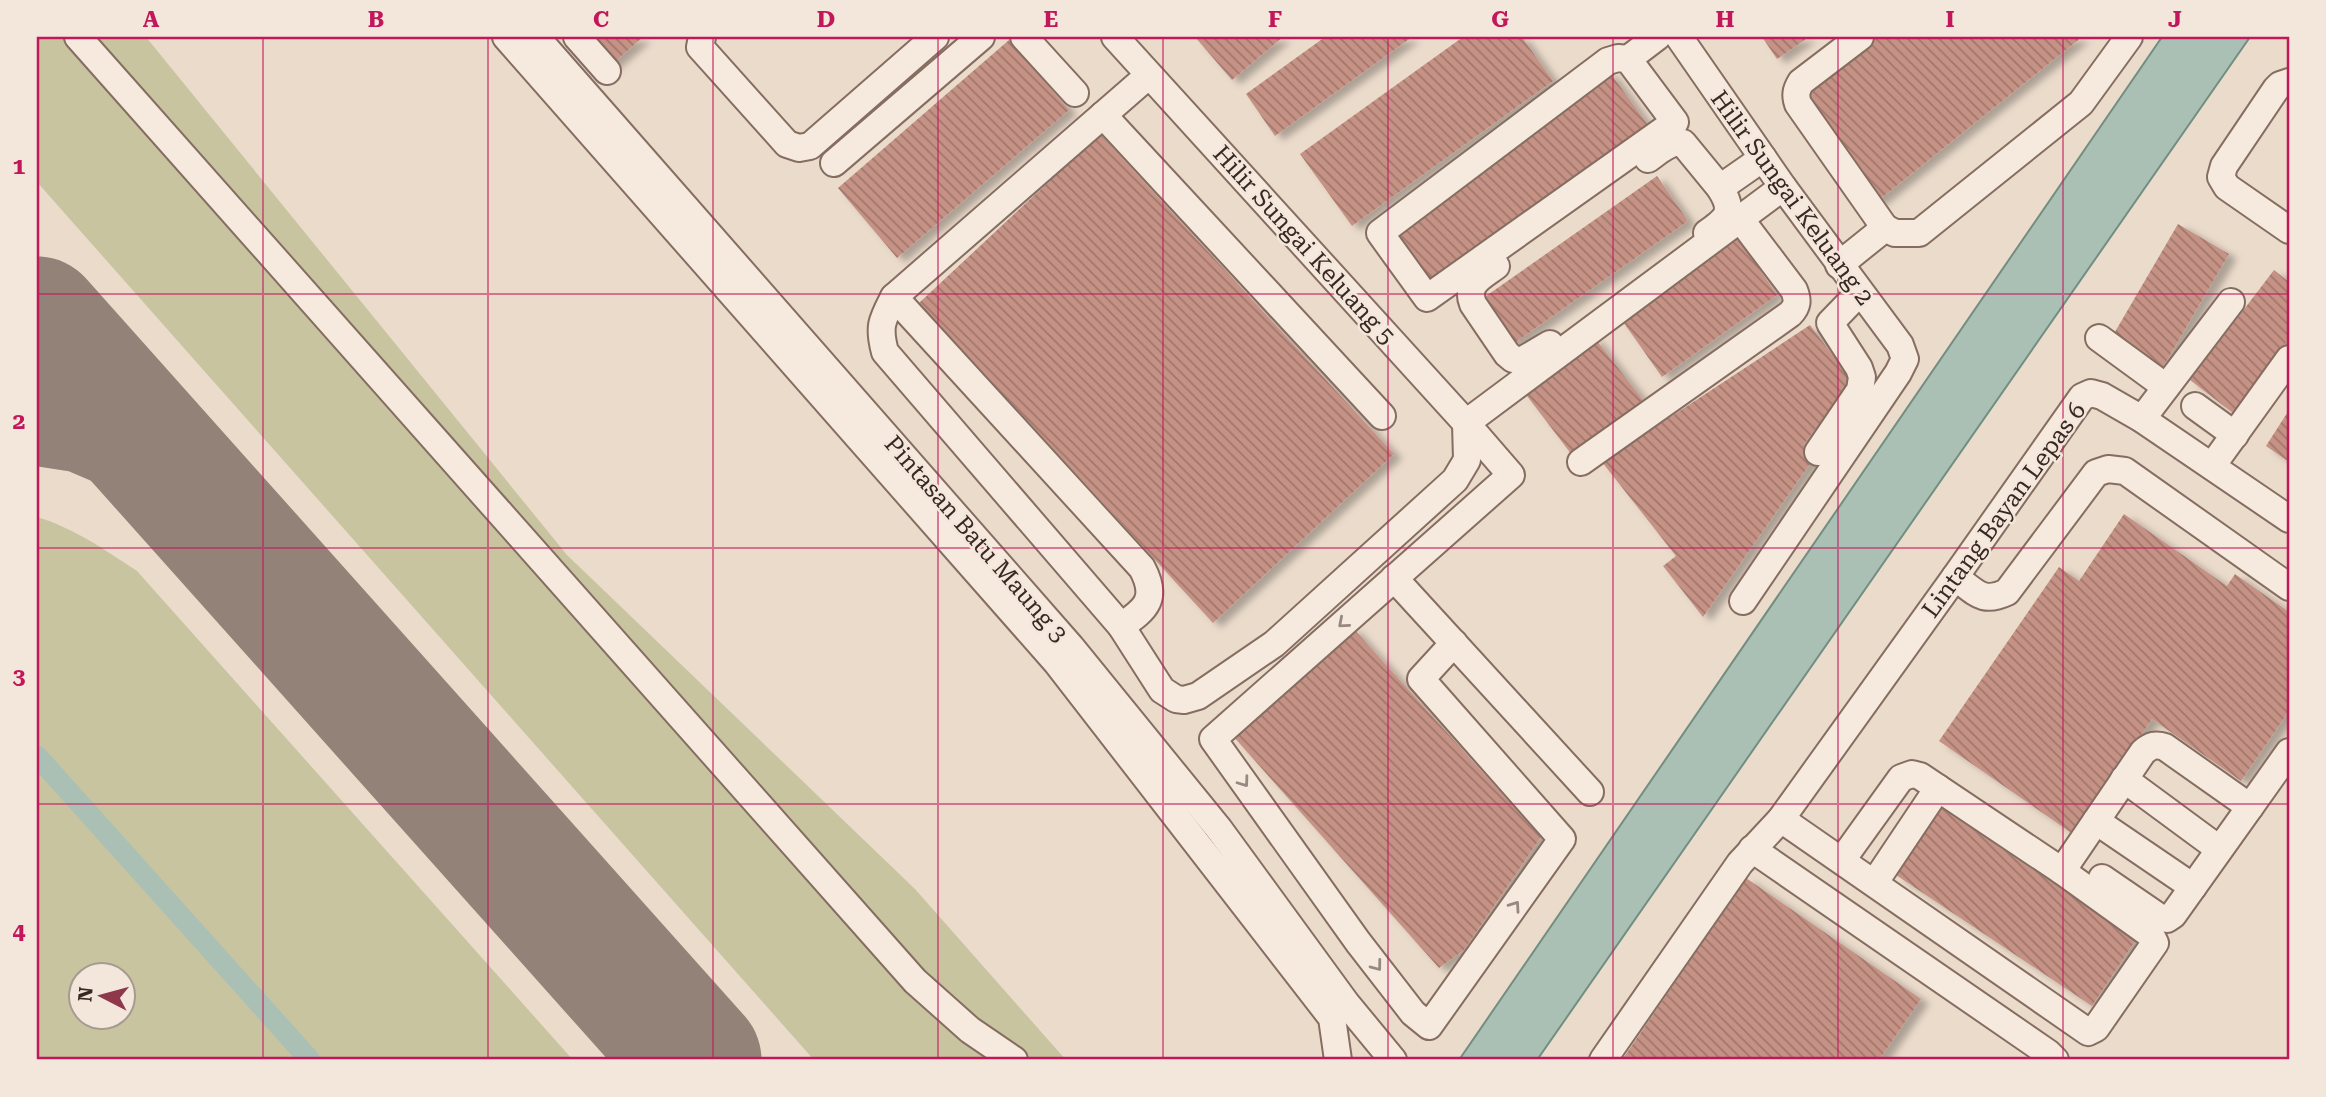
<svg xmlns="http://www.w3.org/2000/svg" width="2326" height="1097" font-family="'Roboto Serif',serif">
	<defs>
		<pattern id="building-back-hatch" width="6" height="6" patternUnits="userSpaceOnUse" patternTransform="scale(1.75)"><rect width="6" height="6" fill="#c59285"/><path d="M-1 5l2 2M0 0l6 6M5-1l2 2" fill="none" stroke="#a1776c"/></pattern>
		<filter id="shadow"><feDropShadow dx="8" dy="4.5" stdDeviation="3.5" flood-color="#0004"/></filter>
	</defs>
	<rect width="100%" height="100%" fill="#ebdbcb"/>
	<g fill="#c8c4a0" fill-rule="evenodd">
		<path d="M37,37H146L567,555L915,889L1066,1060H814L37,182Z"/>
		<path d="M37,517C74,528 105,550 137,571L573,1060H37ZM80,974H122V1016H80Z"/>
	</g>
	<path fill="#abc0b5" stroke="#728e81" stroke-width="2" d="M2162,37H2250L1537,1060H1459Z"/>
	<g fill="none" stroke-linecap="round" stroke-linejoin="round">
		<path stroke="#abc0b5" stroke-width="21" d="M37,756L310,1060"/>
		<path stroke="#928277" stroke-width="52" d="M37,440L76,446L130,469L169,493L226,535"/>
		<path stroke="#928277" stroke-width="131" d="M37,322L696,1060"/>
	</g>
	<g fill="url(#building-back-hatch)" filter="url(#shadow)">
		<path d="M582,37H643L609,67Z"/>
		<path d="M1195,37H1283L1232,80Z"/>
		<path d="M1325,37H1412L1275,136L1246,94Z"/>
		<path d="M1463,37H1522L1553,81L1352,226L1300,154Z"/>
		<path d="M1762,37H1809L1777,59Z"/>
		<path d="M1873,37H2082L1874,204L1802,93Z"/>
		<path d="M1009,40L1069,110L897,258L838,188Z"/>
		<path d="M1609,71L1648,125L1429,288L1392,242Z"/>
		<path d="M1100,134L1394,454L1213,623L919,303Z"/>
		<path d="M1657,176L1688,221L1510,346L1479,301Z"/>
		<path d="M2178,224L2229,254L2163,367L2112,337Z"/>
		<path d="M1735,233L1777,295L1662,377L1619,316Z"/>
		<path d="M2274,270L2289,282V339L2233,413L2190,380Z"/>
		<path d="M1810,325L1852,381L1804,444L1814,458L1703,617L1663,566L1676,556L1602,462Z"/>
		<path d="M1594,337L1643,400L1572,455L1524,392Z"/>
		<path d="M2289,410V462L2266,446Z"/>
		<path d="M2124,514L2227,586L2235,574L2289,612V711L2241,781L2152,719L2073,834L1939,741L2059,567L2079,581Z"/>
		<path d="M1352,627L1541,837L1464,950L1439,968L1233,736Z"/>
		<path d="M1942,807L2137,938L2092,1006L1896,875Z"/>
		<path d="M1746,878L1921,999L1879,1060H1622Z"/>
	</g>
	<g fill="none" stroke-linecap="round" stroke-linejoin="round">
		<g stroke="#866d61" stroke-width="30">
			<g id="minor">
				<path d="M78,37L915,981L970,1030L1014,1060"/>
				<path d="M506,37L1057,663L1332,1018L1338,1060"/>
				<path d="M536,37L1071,647L1219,829L1346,1003L1393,1060"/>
				<path d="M577,37L607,71"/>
				<path d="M702,37L700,47L787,144L799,148L810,146L935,37"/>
				<path d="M1024,37L1075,93"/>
				<path d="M1115,37L1466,423L1511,475L1213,739L1358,942L1413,1013L1429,1026L1562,839L1421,679L1454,643"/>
				<path d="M1679,37L1783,187L1900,345L1905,359L1898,373L1743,601"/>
				<path d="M1860,37L1801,82C1796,90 1795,95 1798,104L1885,228"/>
				<path d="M1628,59L1675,122L1427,298L1380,233L1608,61L1618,58L1628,59L1657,37"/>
				<path d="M1149,75L894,297C882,320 878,326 885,352L1121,626L1162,690L1176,699L1184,700L1198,696L1274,644L1455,480L1467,460L1466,423L1783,187"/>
				<path d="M2289,82L2280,85L2276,89L2224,166L2221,177L2227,187L2289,230"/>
				<path d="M1103,115L1382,416"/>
				<path d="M1648,159C1658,152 1670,140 1683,143L1720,188L1763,158"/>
				<path d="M834,163L981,37"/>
				<path d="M1707,233C1728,218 1735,212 1720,188"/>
				<path d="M1839,265L1885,228L1895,233H1919L2081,103L2129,37"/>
				<path d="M1496,266C1481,277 1465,284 1473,304L1507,354L1513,359L1521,361L1550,344"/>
				<path d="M894,297L1142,568C1158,598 1147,609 1121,626"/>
				<path d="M2099,338L2166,387"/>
				<path d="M2195,406L2235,435"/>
				<path d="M2142,419L2231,302"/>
				<path d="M1818,452L1860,390L1862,377L1859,368L1830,323L1859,293"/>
				<path d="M1581,462L1790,314C1798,306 1798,300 1794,290L1741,220"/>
				<path d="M2212,466L2289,359"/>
				<path d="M1955,577C1976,592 1982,604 2007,592L2096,473L2108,469L2125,471L2289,587"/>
				<path d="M1394,578L1590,792"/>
				<path d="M2124,779L2219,849"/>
				<path d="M2250,807L2289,752"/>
				<path d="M1781,819L2088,1032L2096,1028L2155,943L2151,935L2062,871L1920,776L1912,774L1901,778L1842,860"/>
				<path d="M2096,821L2193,887"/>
				<path d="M1752,849L2048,1053L2055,1060"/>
				<path d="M2062,871L2143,752C2151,745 2156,744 2165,747L2250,807L2173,915L2167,919L2159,917L2102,878"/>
				<path d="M1875,882L1938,788"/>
				<path d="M1603,1060L1740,863L1781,819L1955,577L2082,397L2091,393L2102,396L2142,419L2289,519"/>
			</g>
		</g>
		<use href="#minor" stroke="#f6eade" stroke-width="26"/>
	</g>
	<defs><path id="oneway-chevron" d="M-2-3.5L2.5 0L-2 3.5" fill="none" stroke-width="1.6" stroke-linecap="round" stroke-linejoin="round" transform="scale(1.75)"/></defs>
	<g stroke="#978980">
		<use href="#oneway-chevron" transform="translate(1343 623) rotate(139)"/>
		<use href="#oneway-chevron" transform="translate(1244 782) rotate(54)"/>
		<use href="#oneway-chevron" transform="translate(1515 906) rotate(-55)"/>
		<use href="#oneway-chevron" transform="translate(1377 966) rotate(53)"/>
	</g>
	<path fill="none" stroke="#c2185b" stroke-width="2" stroke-opacity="0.55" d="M263,37V1060M488,37V1060M713,37V1060M938,37V1060M1163,37V1060M1388,37V1060M1613,37V1060M1838,37V1060M2063,37V1060M37,294H2289M37,548H2289M37,804H2289"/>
	<g text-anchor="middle" stroke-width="5" stroke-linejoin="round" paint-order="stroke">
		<g font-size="24" fill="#382823" stroke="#f3e6da">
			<text transform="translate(1792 198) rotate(54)" y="8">Hilir Sungai Keluang 2</text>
			<text transform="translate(1304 245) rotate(48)" y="8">Hilir Sungai Keluang 5</text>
			<text transform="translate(2004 510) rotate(-54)" y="8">Lintang Bayan Lepas 6</text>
			<text transform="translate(976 539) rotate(49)" y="8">Pintasan Batu Maung 3</text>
		</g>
	</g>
	<rect width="2326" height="1097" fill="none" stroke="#f3e6da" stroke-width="77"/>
	<g transform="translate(102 996) rotate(276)"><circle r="33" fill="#f3e6da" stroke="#a89a91" stroke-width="2"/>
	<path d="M0-5L12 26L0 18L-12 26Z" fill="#8f374b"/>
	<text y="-10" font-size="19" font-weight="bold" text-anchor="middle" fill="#382823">N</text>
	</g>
	<rect x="38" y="38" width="2250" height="1020" fill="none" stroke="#c2185b" stroke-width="2.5"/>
	<g font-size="23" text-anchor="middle" font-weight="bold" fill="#c2185b">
		<text x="151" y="27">A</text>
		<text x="376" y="27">B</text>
		<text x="601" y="27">C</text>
		<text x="826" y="27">D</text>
		<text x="1051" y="27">E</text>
		<text x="1275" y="27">F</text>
		<text x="1500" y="27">G</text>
		<text x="1725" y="27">H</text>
		<text x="1950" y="27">I</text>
		<text x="2175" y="27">J</text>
		<text x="19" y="174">1</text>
		<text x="19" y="429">2</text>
		<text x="19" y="684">3</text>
		<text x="19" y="939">4</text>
	</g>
</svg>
